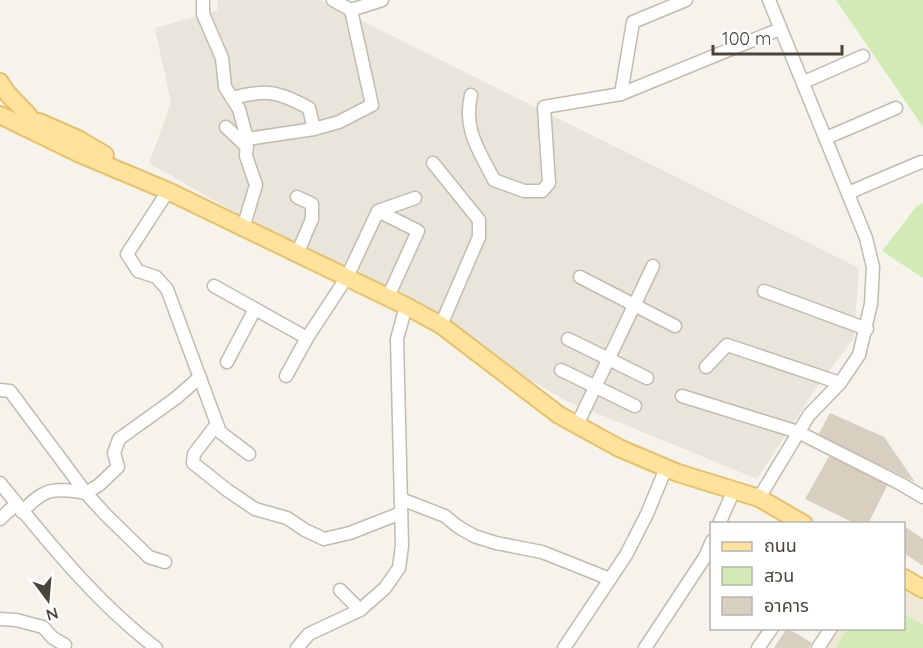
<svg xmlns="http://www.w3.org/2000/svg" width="923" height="648" font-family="Quicksand,'Noto Sans Thai',sans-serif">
	<rect width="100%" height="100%" fill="#f6f3ec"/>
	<path fill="#eae5da" d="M217,0H320L859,268L854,338L815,390L757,479L567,401L149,163L171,103L155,28L218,10Z"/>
	<path fill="#efe8d6" d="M904,586L923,598V648H811L824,629L904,628Z"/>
	<g fill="#d2eab5">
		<path d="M836,0H923V127Z"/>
		<path d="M923,203V278L882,251L916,207Z"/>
		<path d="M904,614L923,625V648H836L847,629L904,628Z"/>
	</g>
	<g fill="#d8cfc1">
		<path d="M830,413L884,437L915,482L818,435Z"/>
		<path d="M831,453L888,484L868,524H856L805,499Z"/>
		<path d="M904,526L923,539V566L904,553Z"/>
		<path d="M787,628L812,643L809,648H774Z"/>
	</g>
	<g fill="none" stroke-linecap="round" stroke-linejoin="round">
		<g stroke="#c2bbae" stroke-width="15">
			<g id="minor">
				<path d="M203,0V14L222,58L225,87L239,109L247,139"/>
				<path d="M351,10L382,0"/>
				<path d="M804,82L863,56"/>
				<path d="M621,94L633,22L686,0"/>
				<path d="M471,95C463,130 479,150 494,180L524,191H542L549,183L544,107L621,94L780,29"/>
				<path d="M232,98C267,89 277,91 309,108L314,129"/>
				<path d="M226,127L247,147"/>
				<path d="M826,138L896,108"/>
				<path d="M433,163L479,220V237L441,325"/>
				<path d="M168,191L127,254L138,271L156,277L167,289L220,432L249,454"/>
				<path d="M848,193L921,162"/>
				<path d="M297,197L312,204V219L297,254"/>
				<path d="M378,211L415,198"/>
				<path d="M243,228L256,185L246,156L247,139L314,129L339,122L372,105L351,10L333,0"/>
				<path d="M580,277L675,326"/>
				<path d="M214,286L307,338"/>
				<path d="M764,291L867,329"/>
				<path d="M568,339L647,378"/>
				<path d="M227,362L255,309"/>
				<path d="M706,367L727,345L840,383"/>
				<path d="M561,370L635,406"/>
				<path d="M286,376L307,338L347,277L378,211L418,231L388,297"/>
				<path d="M0,390L10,391L86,493L105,514L149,557L165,562"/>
				<path d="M682,396L798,432L901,484L923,497"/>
				<path d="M217,424L194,454L193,463L227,490L255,509L287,518L305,530L324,539L350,533L401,513"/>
				<path d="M577,425L653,266"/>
				<path d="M0,483C48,542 96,602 156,648"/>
				<path d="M759,498L809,415L840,383L859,355L871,304L873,267L866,238L769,0"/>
				<path d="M401,499L445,516L457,526L474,536L496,543L542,552L610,579"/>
				<path d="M22,512C45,487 53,488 86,493L99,485L118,467L114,453L119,439L176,398L200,377"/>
				<path d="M0,519L16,504"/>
				<path d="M719,524L734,490"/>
				<path d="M340,590L360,610"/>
				<path d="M0,619L16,620L43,627L53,638L65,645"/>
				<path d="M297,648L309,634L360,610L385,588L399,568L402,546L397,339L406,306"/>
				<path d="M564,648L626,555L647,514L666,468"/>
				<path d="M645,648L705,557L712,541"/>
				<path d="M758,648L772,628"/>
				<path d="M818,648L831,628"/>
			</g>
		</g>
		<g stroke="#e6c16a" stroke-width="20">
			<g id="major">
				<path d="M0,82L7,93L29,116"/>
				<path d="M0,115L80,154L168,191L406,306L441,325L559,415L619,448L678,473L759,498L804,524"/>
				<path d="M39,122L78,139L105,155"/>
				<path d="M904,578L923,589"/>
			</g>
		</g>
		<use href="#minor" stroke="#fff" stroke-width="12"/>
		<use href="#major" stroke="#ffe39c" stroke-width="16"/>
	</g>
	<rect x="710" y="522" width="195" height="108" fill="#ffffff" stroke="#b7b4b0" stroke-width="1.5"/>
	<rect x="722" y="542" width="30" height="9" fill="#ffe39c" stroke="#b7b4b0" stroke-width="1.5"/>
	<text x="764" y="552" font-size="18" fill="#4b4439">ถนน</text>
	<rect x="722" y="567" width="30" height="18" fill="#d2eab5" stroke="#b7b4b0" stroke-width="1.5"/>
	<text x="764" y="582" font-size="18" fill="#4b4439">สวน</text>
	<rect x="722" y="597" width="30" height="18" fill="#d8cfc1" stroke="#b7b4b0" stroke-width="1.5"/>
	<text x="764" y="612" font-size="18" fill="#4b4439">อาคาร</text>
	<g transform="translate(48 600) rotate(164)" stroke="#ffffff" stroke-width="4.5" paint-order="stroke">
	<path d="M0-4.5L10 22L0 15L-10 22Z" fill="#4b4439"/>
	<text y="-9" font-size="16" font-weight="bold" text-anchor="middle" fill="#4b4439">N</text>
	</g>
	<path d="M713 45v9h129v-9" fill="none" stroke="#4b4439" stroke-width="3"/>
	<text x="722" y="45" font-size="18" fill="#4b4439" stroke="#ffffff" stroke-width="4.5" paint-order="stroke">100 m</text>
</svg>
